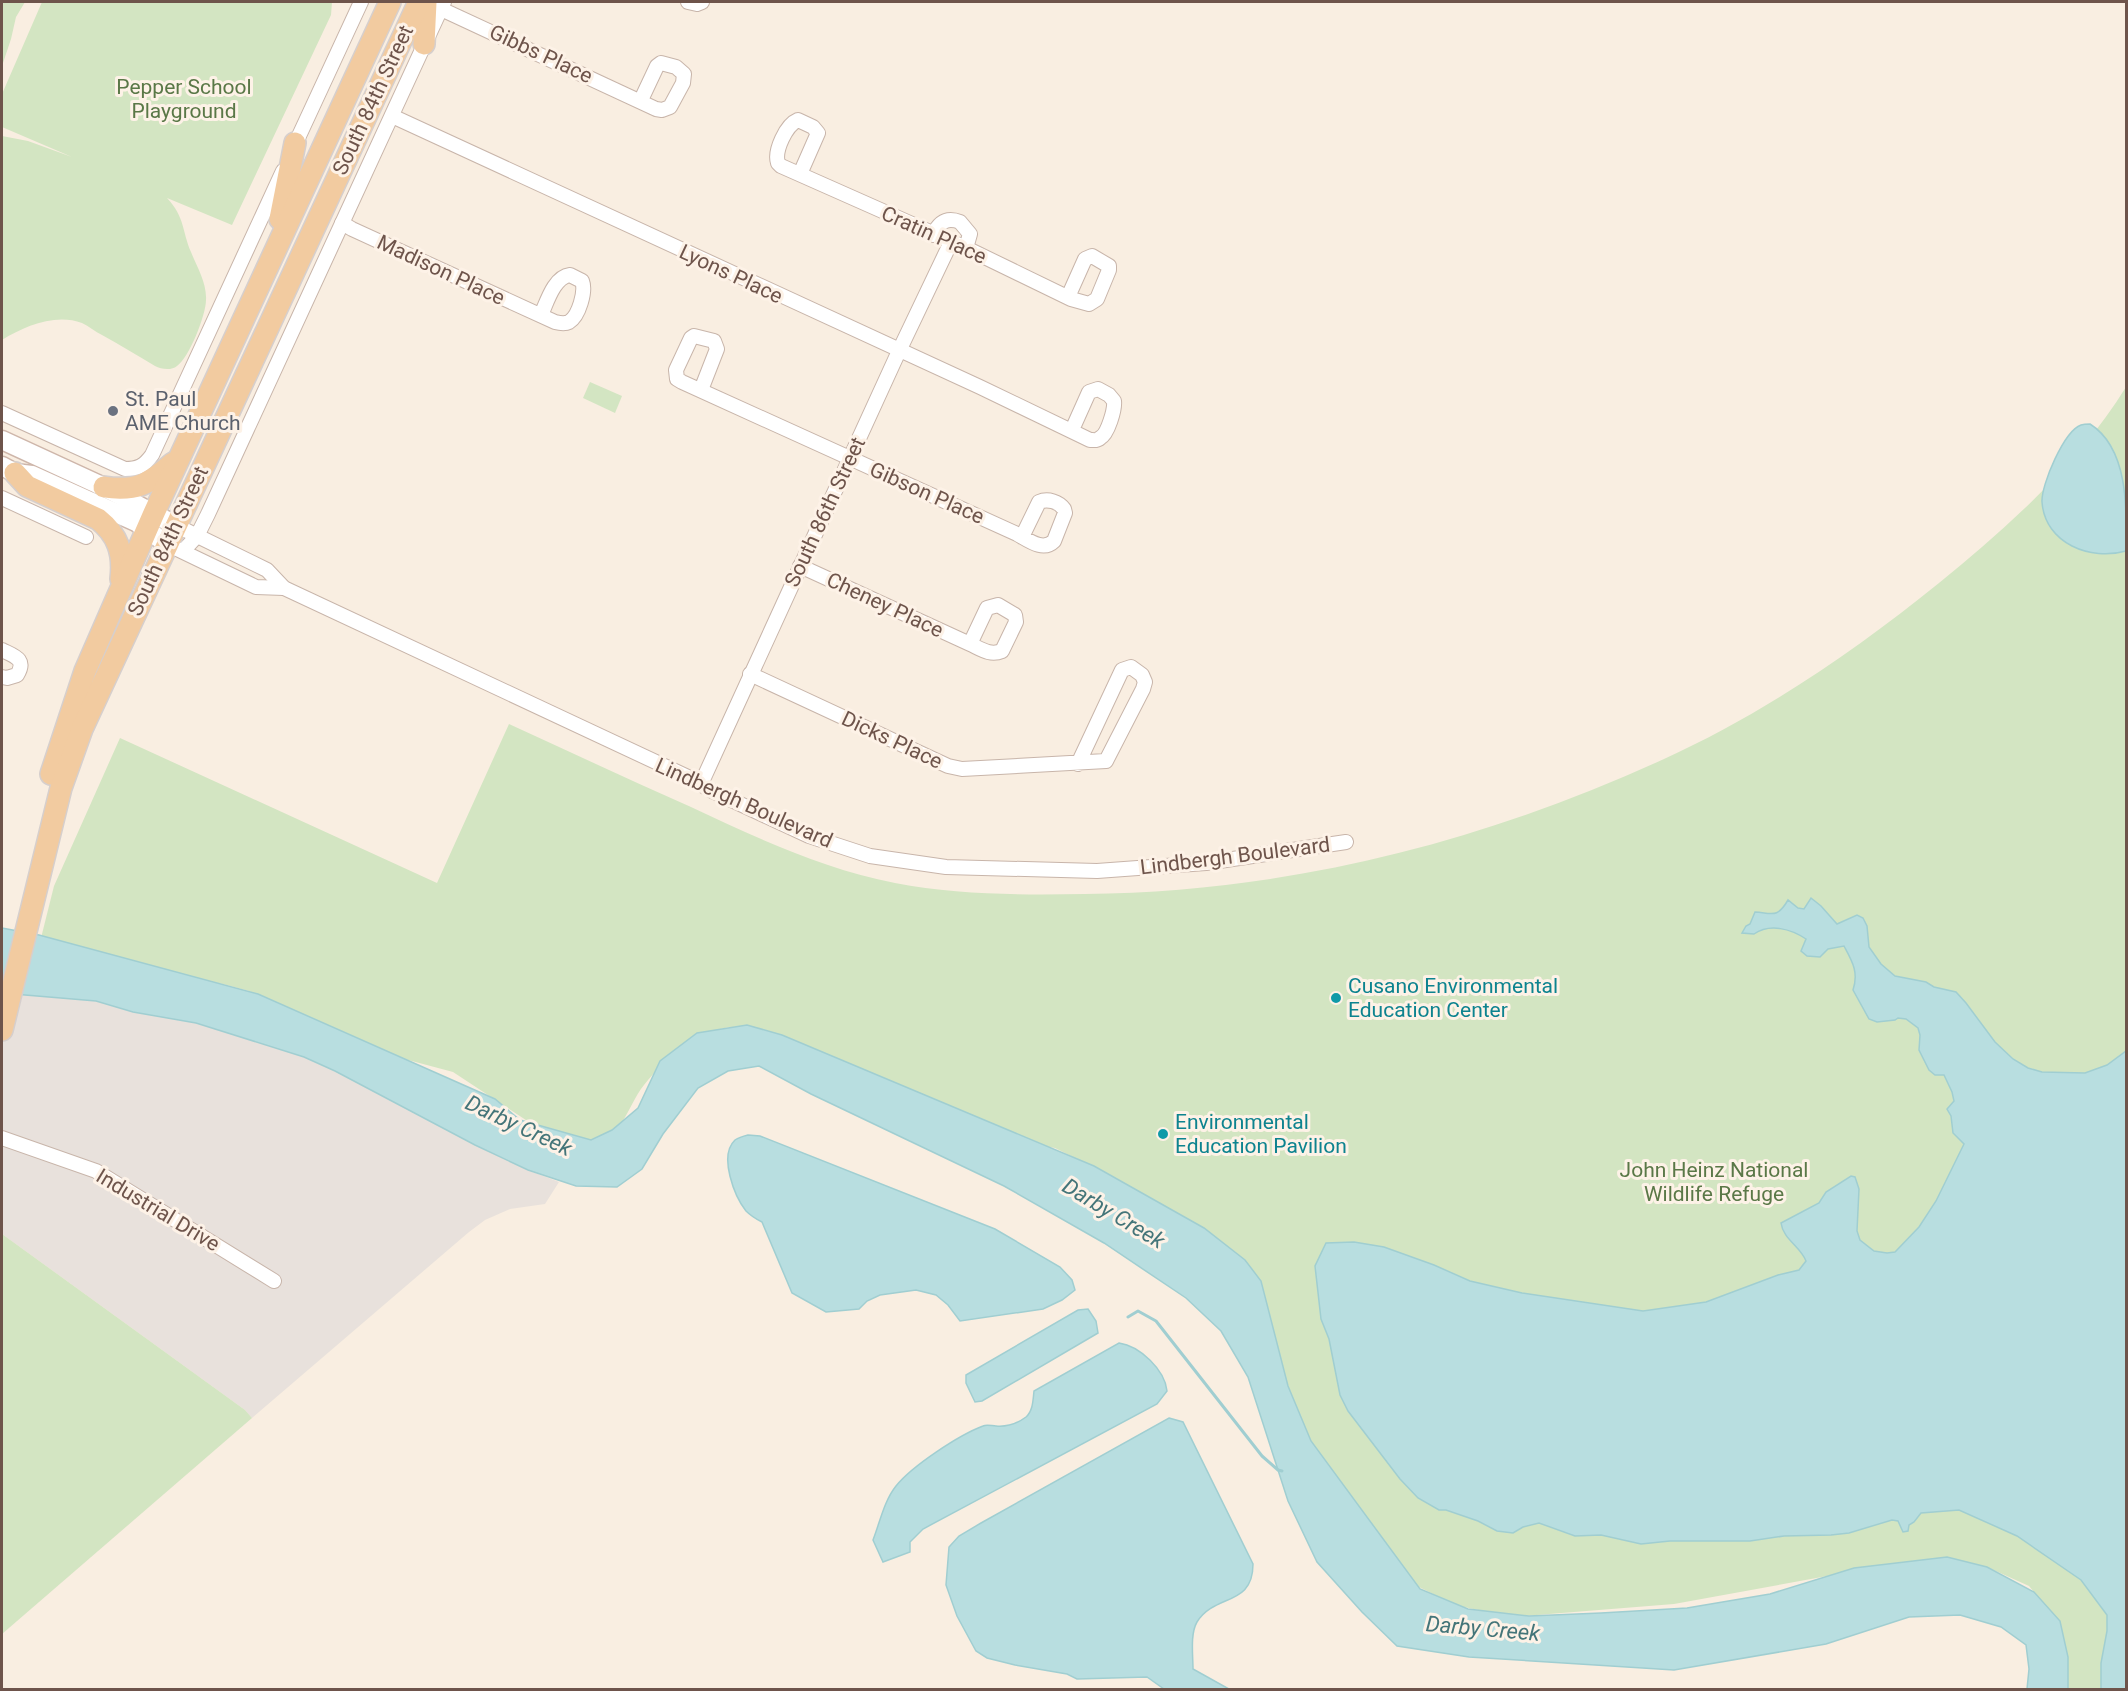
<svg xmlns="http://www.w3.org/2000/svg" width="2128" height="1691" font-family="Roboto,sans-serif">
	<rect width="100%" height="100%" fill="#f9eee1"/>
	<path fill="#e8e1dc" d="M23,994L96,1001L133,1012L196,1023L304,1057L335,1071L475,1145L528,1170L559,1182L545,1204L510,1209L485,1220L469,1232L252,1418L245,1410L2,1234V1030L14,1027Z"/>
	<g fill="#d3e5c2">
		<path d="M2,2H25L16,17L11,39L2,66Z"/>
		<path d="M42,2H332L331,15L232,225L167,198C185,217 182,231 191,252C197,267 207,283 206,300C206,315 189,358 177,366C171,371 161,369 155,366C137,355 120,345 102,335C95,332 89,326 82,323C56,313 24,326 2,340V136L28,141L72,157L2,127V94Z"/>
		<path d="M590,382L622,396L615,413L583,398Z"/>
		<path d="M2126,387V1689H2066L2048,1609L2029,1586L1987,1567L1953,1559L1893,1564L1674,1604L1510,1617L1455,1605L1403,1579L1352,1528L1286,1394L1097,1169L1055,1148L1039,1145L746,1027C704,1023 668,1055 644,1085C635,1096 630,1110 622,1122C616,1130 606,1137 598,1144L538,1128L453,1072L367,1049L341,1038L249,991L223,984L154,972L40,942L54,886L120,738L437,883L509,724C570,752 630,780 691,807C757,838 823,869 895,883C957,895 1021,895 1085,894C1287,892 1481,843 1664,759C1763,714 1855,651 1939,583C2009,526 2079,463 2126,387Z"/>
		<path d="M2,1234L245,1410L252,1418L2,1634Z"/>
	</g>
	<g fill="#b8dee0" stroke="#a0ced1" stroke-width="1.5">
		<path d="M2090,424C2128,448 2127,507 2126,551C2091,561 2045,544 2042,502C2041,485 2064,431 2081,425C2084,424 2087,424 2090,424Z"/>
		<path d="M1811,898L1821,906L1837,924L1857,915L1863,918L1867,926L1869,947L1881,964L1895,976L1926,982L1934,987L1956,992L1966,1003L1995,1042L2013,1059L2028,1068L2042,1072L2085,1073L2107,1065L2126,1051V1689H2101V1663L2107,1631V1615L2081,1580L2017,1536L1959,1510L1921,1513L1914,1522L1909,1525L1908,1531L1903,1532L1898,1521L1892,1520L1849,1533L1831,1535L1784,1536L1750,1541H1670L1641,1544L1601,1535L1575,1536L1539,1523L1523,1527L1513,1533L1497,1531L1478,1521L1446,1510H1439L1418,1498L1400,1479L1348,1411L1340,1395L1329,1339L1321,1319L1315,1266L1326,1243L1354,1242L1384,1247L1434,1265L1470,1281L1522,1293L1643,1311L1706,1302L1778,1275L1799,1270L1806,1261C1801,1247 1783,1239 1781,1223L1819,1203L1826,1192L1851,1176L1855,1177L1859,1189L1857,1231L1860,1240L1874,1251L1887,1253L1895,1252L1919,1227L1936,1201L1964,1144L1953,1133L1951,1116L1947,1109L1954,1101L1952,1092L1944,1075H1935L1929,1070L1919,1050L1920,1035L1918,1028L1906,1019L1898,1018L1895,1020L1877,1022L1869,1019L1853,990C1859,972 1852,961 1844,946L1828,949L1820,957L1807,956L1801,951L1806,939C1791,929 1770,923 1754,934L1742,933L1746,926L1750,924L1755,912C1772,913 1777,919 1788,900L1798,908L1804,909Z"/>
		<path d="M2,928L39,935L258,994L495,1099L520,1120L591,1140L612,1130L638,1108L660,1061L697,1033L747,1025L782,1035L1094,1166L1204,1228L1245,1260L1261,1281L1288,1386L1311,1441L1420,1589L1468,1609L1529,1616L1601,1613L1687,1608L1770,1594L1854,1568L1947,1557L1987,1567L2034,1592L2060,1621L2068,1657V1689H2027L2029,1669L2026,1645L2001,1627L1960,1615L1909,1617L1826,1644L1674,1670L1469,1657L1397,1646L1362,1612L1317,1562L1288,1501L1248,1377L1221,1331L1186,1298L1104,1243L1004,1186L811,1094L759,1066L728,1071L698,1088L663,1134L642,1169L617,1187L576,1186L528,1170L475,1145L335,1071L304,1057L196,1023L133,1012L96,1001L2,993Z"/>
		<path d="M748,1135L760,1136L995,1229L1060,1267L1072,1280L1075,1290L1062,1300L1043,1309L960,1321L948,1305L936,1295L916,1290L880,1295L867,1301L859,1309L826,1312L792,1293L762,1222C756,1219 751,1216 746,1211C735,1197 718,1156 735,1140C738,1138 744,1136 748,1135Z"/>
		<path d="M1088,1309L1096,1321L1098,1333L982,1401L975,1402L966,1383V1375L1078,1310Z"/>
		<path d="M1119,1343C1140,1346 1165,1370 1167,1391L1157,1404L923,1529L910,1542V1552L883,1562L873,1540C880,1522 884,1501 896,1486C912,1466 959,1435 983,1426C987,1424 992,1426 996,1426C1007,1427 1018,1423 1026,1417C1033,1411 1033,1400 1034,1391Z"/>
		<path d="M1169,1418L1183,1422L1253,1564C1253,1607 1215,1593 1197,1622C1190,1634 1193,1655 1193,1669L1229,1689H1164L1147,1677L1077,1679L1067,1674L1015,1665L987,1658L976,1651L957,1616L946,1585L949,1547L959,1536L981,1523Z"/>
	</g>
	<g fill="none" stroke-linecap="round" stroke-linejoin="round">
		<path stroke="#a0ced1" stroke-width="3" d="M1128,1317L1138,1311L1156,1321L1262,1456L1278,1470L1282,1471"/>
		<g stroke="#c8b5aa" stroke-width="16">
			<g id="street">
				<path d="M688,2L697,4L702,2"/>
				<path d="M441,9L656,109L662,110L670,107L683,83L684,74L676,67L661,63L657,66L641,100"/>
				<path d="M392,116L980,387L1090,440C1094,440 1097,441 1100,438C1108,434 1115,409 1114,401L1109,395L1098,389L1089,392L1072,430"/>
				<path d="M292,151L361,2"/>
				<path d="M800,174L818,133L813,127L798,120C786,125 774,151 778,163L781,166L966,248L1071,299L1089,304L1097,299L1109,270V266L1092,256L1085,259L1068,297"/>
				<path d="M342,223L352,229L555,322C559,323 565,324 569,322C579,316 586,291 582,281L570,275C554,277 547,302 541,315"/>
				<path d="M933,235C939,222 947,217 960,222L970,234L966,248"/>
				<path d="M701,390L717,349L714,341L694,336L691,338L676,370L677,379L682,382L1017,534C1028,540 1043,552 1054,541L1065,513L1064,509C1059,502 1048,498 1039,502L1022,537"/>
				<path d="M2,413L125,469C138,469 144,466 152,455L283,171"/>
				<path d="M2,498L86,537"/>
				<path d="M175,525L267,570L284,588L690,778L710,790L809,836L870,856L946,867L1097,871L1206,863L1346,842"/>
				<path d="M175,548L256,587L284,588"/>
				<path d="M183,551L197,536L208,514L444,2"/>
				<path d="M800,566L970,644C981,649 990,656 1002,651L1016,622L1015,615L998,605L987,608L970,644"/>
				<path d="M2,650C14,656 27,659 17,675L7,678L2,677"/>
				<path d="M750,674L948,766L962,769L1106,761L1143,689L1145,682L1142,675L1131,667L1122,670L1078,764"/>
				<path d="M701,784L899,351L951,242"/>
				<path d="M2,1138L96,1171L274,1281"/>
			</g>
		</g>
		<g stroke="#ceb6aa" stroke-width="21">
			<g id="secondary">
				<path d="M2,440L104,487L175,525"/>
				<path d="M2,466L15,473L32,475L136,522L167,544"/>
			</g>
		</g>
		<g stroke="#d6cfcd" stroke-width="24">
			<g id="primary">
				<path d="M424,44L426,2"/>
				<path d="M280,219L295,143"/>
				<path d="M15,473L27,486L98,519C118,535 124,553 121,579"/>
				<path d="M104,487C136,492 149,484 173,463"/>
				<path d="M51,774L85,671L154,513L390,2"/>
				<path d="M2,1030L61,788L82,729L419,2"/>
			</g>
		</g>
		<use href="#street" stroke="#fff" stroke-width="14"/>
		<use href="#secondary" stroke="#fff" stroke-width="18"/>
		<use href="#primary" stroke="#f2cba0" stroke-width="21"/>
	</g>
	<circle fill="#6b7280" stroke="#fdf2e7" stroke-width="2" cx="113" cy="411" r="6"/>
	<g fill="#0f9aa8" stroke="#fdf2e7" stroke-width="2">
		<circle cx="1336" cy="998" r="6"/>
		<circle cx="1163" cy="1134" r="6"/>
	</g>
	<g text-anchor="middle" stroke-width="6" stroke-linejoin="round" paint-order="stroke">
		<g font-size="21" fill="#6e544b" stroke="#fdf2e7">
			<text transform="translate(541 54) rotate(25)" y="7">Gibbs Place</text>
			<text transform="translate(373 100) rotate(-65)" y="7">South 84th Street</text>
			<text transform="translate(934 235) rotate(24)" y="7">Cratin Place</text>
			<text transform="translate(441 270) rotate(25)" y="7">Madison Place</text>
			<text transform="translate(731 274) rotate(25)" y="7">Lyons Place</text>
			<text transform="translate(927 493) rotate(24)" y="7">Gibson Place</text>
			<text transform="translate(825 512) rotate(-65)" y="7">South 86th Street</text>
			<text transform="translate(168 541) rotate(-65)" y="7">South 84th Street</text>
			<text transform="translate(885 605) rotate(25)" y="7">Cheney Place</text>
			<text transform="translate(892 740) rotate(25)" y="7">Dicks Place</text>
			<text transform="translate(744 803) rotate(24)" y="7">Lindbergh Boulevard</text>
			<text transform="translate(1235 856) rotate(-7)" y="7">Lindbergh Boulevard</text>
			<text transform="translate(158 1210) rotate(31)" y="7">Industrial Drive</text>
		</g>
		<g font-size="21" fill="#5a7847" stroke="#fdf2e7">
			<text x="184" y="94">Pepper School<tspan x="184" dy="24">Playground</tspan></text>
			<text x="1714" y="1177">John Heinz National<tspan x="1714" dy="24">Wildlife Refuge</tspan></text>
		</g>
		<g font-size="21" fill="#5b616d" stroke="#fdf2e7" text-anchor="start">
			<text x="125" y="406">St. Paul<tspan x="125" dy="24">AME Church</tspan></text>
		</g>
		<g font-size="21" fill="#0d838f" stroke="#fdf2e7" text-anchor="start">
			<text x="1348" y="993">Cusano Environmental<tspan x="1348" dy="24">Education Center</tspan></text>
			<text x="1175" y="1129">Environmental<tspan x="1175" dy="24">Education Pavilion</tspan></text>
		</g>
		<g font-size="22" font-style="italic" fill="#447579" stroke="#fdf2e7">
			<text transform="translate(519 1125) rotate(25)" y="8">Darby Creek</text>
			<text transform="translate(1114 1213) rotate(31)" y="8">Darby Creek</text>
			<text transform="translate(1483 1628) rotate(5)" y="8">Darby Creek</text>
		</g>
	</g>
	<rect width="2128" height="1691" fill="none" stroke="#6e544b" stroke-width="6"/>
</svg>
